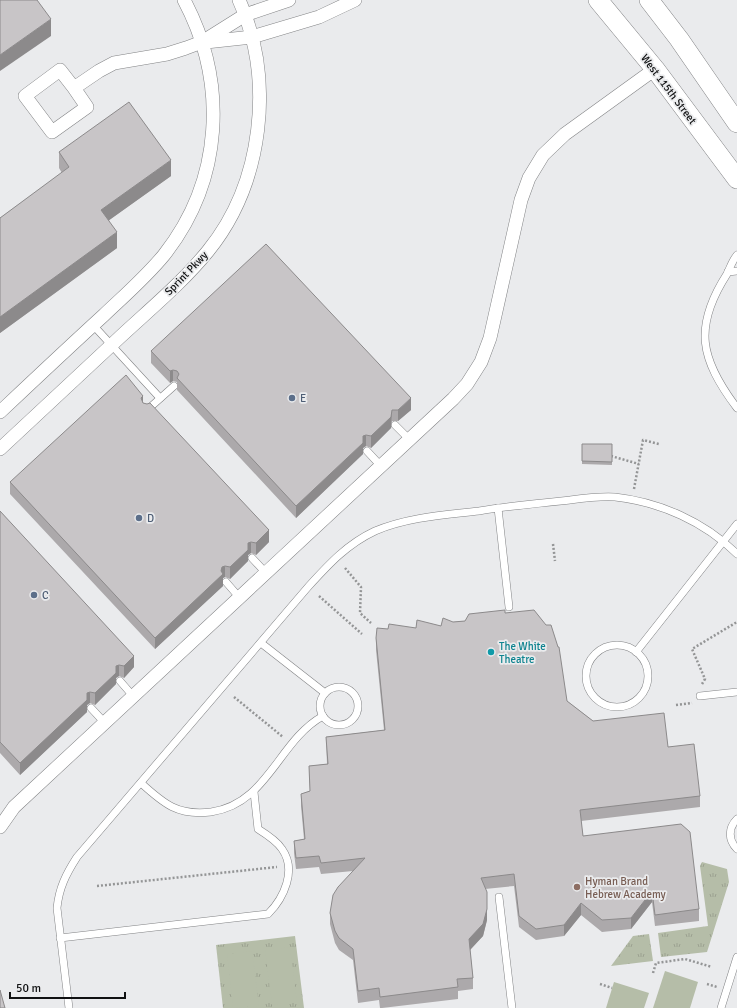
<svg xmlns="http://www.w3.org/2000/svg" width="737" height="1008" font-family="Signika,sans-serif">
	<defs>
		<pattern id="park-tufts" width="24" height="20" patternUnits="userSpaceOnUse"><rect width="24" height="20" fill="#b5bda8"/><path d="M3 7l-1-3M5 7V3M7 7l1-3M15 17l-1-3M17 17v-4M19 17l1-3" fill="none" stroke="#9ba190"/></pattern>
	</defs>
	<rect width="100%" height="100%" fill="#eaebed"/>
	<g fill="url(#park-tufts)">
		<path d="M702,862L727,869L729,882L707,952L661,957L658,933L708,926L700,866Z"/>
		<path d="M649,934L653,961L611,966L633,936Z"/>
		<path d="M295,936L304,1008H223L216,945Z"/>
	</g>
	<g fill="#b5bda8">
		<path d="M290,947L297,1002L272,1005L265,950Z"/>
		<path d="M252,951L259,1006L233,1008L227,954Z"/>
		<path d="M665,971L698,982L690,1008H653Z"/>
		<path d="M614,982L649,993L644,1008H606Z"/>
	</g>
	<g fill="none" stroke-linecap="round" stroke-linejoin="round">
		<g stroke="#828385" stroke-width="8">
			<g id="lane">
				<path d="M737,255C732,261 730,268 727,274C693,327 700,359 737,408"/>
				<path d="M728,272L737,271"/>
				<path d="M93,325L160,398"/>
				<path d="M146,411L174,386"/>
				<path d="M395,425L409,439"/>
				<path d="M367,451L380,465"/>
				<path d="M498,508L509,607"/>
				<path d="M252,558L266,573"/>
				<path d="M226,582L239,597"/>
				<path d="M261,643L325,693"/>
				<circle cx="617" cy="676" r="31"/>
				<path d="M636,652L737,524"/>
				<path d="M120,681L133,696"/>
				<circle cx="339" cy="706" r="19"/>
				<path d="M700,696L737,692"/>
				<path d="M91,708L104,722"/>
				<path d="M141,783C164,804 178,816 211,812C268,804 278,741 323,716"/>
				<path d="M737,819C728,828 728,840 737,849"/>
				<path d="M499,897L512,1008"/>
				<path d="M60,938L268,914C284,898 297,870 282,849C277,841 266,834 258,829L254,792"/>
				<path d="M69,1008L57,908C59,888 66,874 77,857L308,587C328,565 347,544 375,531C408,517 445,515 479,511C509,506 540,503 570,500C585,498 600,496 615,497C660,502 705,522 737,554"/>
				<path d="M721,1008L737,957"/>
			</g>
		</g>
		<g stroke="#828385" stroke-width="14">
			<g id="street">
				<path d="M206,42L252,37L319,17L355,0"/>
				<path d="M74,88L87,107L52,132L25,96L60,70L74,88L99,71L114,63L167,54L186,48L202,42L245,15L289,0"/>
				<path d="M0,412C35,379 69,347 104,315C124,296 146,277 164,255C223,180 228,83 184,0"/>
				<path d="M0,449C40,412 79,375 119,338C149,310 182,283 208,251C263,183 275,80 239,0"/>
				<path d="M0,827L14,807L453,399L467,384L481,362L490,338L521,200L529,178L543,155L565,134L655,69"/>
			</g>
		</g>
		<g stroke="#828385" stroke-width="20">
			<g id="secondary">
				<path d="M598,0L655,69L737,179"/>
				<path d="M649,0L679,39L737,123"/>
			</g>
		</g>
		<g stroke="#949596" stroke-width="2.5" stroke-dasharray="2 2" stroke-linecap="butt">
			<path d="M611,456L639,464"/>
			<path d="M634,489L643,440L659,444"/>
			<path d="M553,544L555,561"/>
			<path d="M345,568L361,587L360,613L371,623"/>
			<path d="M319,596L362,634"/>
			<path d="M702,684L705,679L692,649L737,622"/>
			<path d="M234,697L283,737"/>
			<path d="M676,705L692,703"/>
			<path d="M97,886L277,867"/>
			<path d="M653,973L656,963L685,959L712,967"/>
			<path d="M600,984L612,988"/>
			<path d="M707,984L717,987"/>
		</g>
		<use href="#lane" stroke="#fff" stroke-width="7"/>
		<use href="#street" stroke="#fff" stroke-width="13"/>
		<use href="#secondary" stroke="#fff" stroke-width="19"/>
	</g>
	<g fill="#aca9ab">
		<path d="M59,152L171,176L109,220L117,248L0,333V218L62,173L59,168Z"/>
		<path d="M151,351L411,410L398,421H392L391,428L371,448L366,446L363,448V454L296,518L177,390V382L173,381L170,383L151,363Z"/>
		<path d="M143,403L269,542L256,555L251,553L248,555V561L230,579L225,577L223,578V586L155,649L10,494V482Z"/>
		<path d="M582,444L612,462V465L582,464Z"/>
		<path d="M0,511L134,667L124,678L119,676L116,678V684L95,705L90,703L87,705V712L20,775L0,753Z"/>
		<path d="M505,613L567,701L593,721L668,747L700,796V807L581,821L583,836L699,909V921L655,926L652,902L631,929L602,932L581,915L564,936L536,940L519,927L514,886L485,889L487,920L483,936L470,950L473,978V989L458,991V999L382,1008H380L379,1000L358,1003L353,960L339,950L335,943L330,924V913L353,871L321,874L319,867L296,869L294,853V841L304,839L301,806V794L310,791L309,766L327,764L326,737L384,730L376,650V638L388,629L416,628L441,626L453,622L465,621Z"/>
	</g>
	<g fill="#8c8a8b">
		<path d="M51,19V36L0,71V55Z"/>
		<path d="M171,160V176L101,226V210Z"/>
		<path d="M117,232V248L0,333V317Z"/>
		<path d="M173,370V381L170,383V371Z"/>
		<path d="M143,396V407L141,398Z"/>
		<path d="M411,398V410L398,421V410Z"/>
		<path d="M392,410L391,428L371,448V436Z"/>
		<path d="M366,435V446L363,448V436Z"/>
		<path d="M363,443V454L296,518V506Z"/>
		<path d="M269,530V542L256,555V543Z"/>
		<path d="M251,542V553L248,555V561L230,579V567L248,543Z"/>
		<path d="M225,566V577L223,578V586L155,649V638L222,567Z"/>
		<path d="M134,656V667L124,678V666Z"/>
		<path d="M119,665V676L116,678V684L95,705V693L116,666Z"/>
		<path d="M90,692V703L87,705V712L20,775V763L87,693Z"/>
		<path d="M652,891V902L631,929V918Z"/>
		<path d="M581,903V915L564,936V925Z"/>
		<path d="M487,909V920L483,936L469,951V939Z"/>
	</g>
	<g fill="#c8c5c7" stroke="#8c8a8b">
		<path d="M0,0H37L51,19L0,55Z"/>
		<path d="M129,102L171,160L101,210L117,232L0,317V218L69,167L59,152Z"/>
		<path d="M266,244L411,398L398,410H392L391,417L371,436L366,435L363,436V443L296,506L177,378L179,374L177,371L173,370L170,371L151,351Z"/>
		<path d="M126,375L143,396L141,398L143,403L147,404L150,403L269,530L256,543L251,542L248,543V550L230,567L225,566L222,567L221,571L223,574L155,638L10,482Z"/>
		<path d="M582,444H612V462L582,461Z"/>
		<path d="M0,511L134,656L124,666L119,665L116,666V673L95,693L90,692L87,693V700L20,763L0,742Z"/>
		<path d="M505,610V613L534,610L546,625H551L558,647H559L567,701L593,721L664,713L668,747L694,744L700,796L580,810L583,836L681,824L690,832L699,909L655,915L652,891L631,918L602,920L581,903L564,925L536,929L519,916L514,874L481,878L487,892V909L483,924L469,939L473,978L457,979L458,987L380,997L379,988L358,991L353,949L339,938L335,931L330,913L333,895L338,887L365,858L321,863L319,856L296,858L294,841L305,839L301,794L310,791L309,766L328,764L326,737L385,730L376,638L377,628L388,629L389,624L416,628L417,620L441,626L443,618L453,622L465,621L469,614Z"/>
		<path d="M0,990L5,1008H0Z"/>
	</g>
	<g fill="#5c6f8a" stroke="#eaebed" stroke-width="1.5">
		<circle cx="292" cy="398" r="4"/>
		<circle cx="139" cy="518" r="4"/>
		<circle cx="34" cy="595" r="4"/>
	</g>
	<circle fill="#0f9aa8" stroke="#eaebed" stroke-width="1.5" cx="491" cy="652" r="4"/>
	<circle fill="#8d6e63" stroke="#eaebed" stroke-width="1.5" cx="577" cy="887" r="4"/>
	<g text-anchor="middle" stroke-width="3.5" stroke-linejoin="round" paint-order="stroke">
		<g font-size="11" fill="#101112" stroke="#eaebed">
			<text transform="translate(669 89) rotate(53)" y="4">West 115th Street</text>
			<text transform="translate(186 273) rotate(-46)" y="4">Sprint Pkwy</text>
		</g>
		<g font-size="11" fill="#4e5e75" stroke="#eaebed" text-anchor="start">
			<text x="300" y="402">E</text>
			<text x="147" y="522">D</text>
			<text x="42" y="599">C</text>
		</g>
		<g font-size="11" fill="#0d838f" stroke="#eaebed" text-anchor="start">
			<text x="499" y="650">The White<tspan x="499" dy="13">Theatre</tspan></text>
		</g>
		<g font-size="11" fill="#785e54" stroke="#eaebed" text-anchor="start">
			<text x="585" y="885">Hyman Brand<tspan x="585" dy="13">Hebrew Academy</tspan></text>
		</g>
	</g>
	<path d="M10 992v6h115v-6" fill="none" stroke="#101112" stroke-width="2"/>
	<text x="16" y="992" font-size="12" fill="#101112" stroke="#eaebed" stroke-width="3" paint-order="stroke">50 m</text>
</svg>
